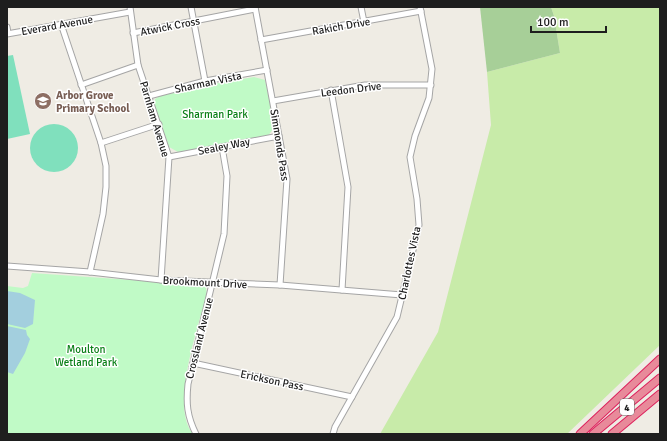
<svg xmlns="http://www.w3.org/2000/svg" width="667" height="441" font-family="Signika,sans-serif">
	<rect width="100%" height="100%" fill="#efece4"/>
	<path fill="#c8eba9" d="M551,7H660V345L567,434H380L438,332L491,125L487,72L560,53L554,16Z"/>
	<path fill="#a7cf98" d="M480,7H551L554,16L560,53L487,72Z"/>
	<g fill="#c0fac6">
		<path d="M254,77L265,80L275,126L268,136L178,152L169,147L154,103L155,99L160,96L207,85Z"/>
		<path d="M32,273L203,285L206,288L207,294C198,327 170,407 193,434H7V286L23,288L28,286Z"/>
	</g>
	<g fill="#80e0bd">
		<path d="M13,55L30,134L7,139V56Z"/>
		<circle cx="54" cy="148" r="24"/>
	</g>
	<g fill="#a3cfde">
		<path d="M7,291L20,293L35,300L33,324L25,328L7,324Z"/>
		<path d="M7,326L26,330L27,335L30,339L25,353L13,374L7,372Z"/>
	</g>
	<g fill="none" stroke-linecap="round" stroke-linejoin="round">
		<g stroke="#a5a5a5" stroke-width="7">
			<g id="minor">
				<path d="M130,7L138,65L169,157L161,280"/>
				<path d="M191,7L205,81"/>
				<path d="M255,7L287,179L280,285"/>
				<path d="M361,7L364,22"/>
				<path d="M61,24L101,143L106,166V187L103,214L90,272"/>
				<path d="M7,27L8,33"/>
				<path d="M133,33L255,9"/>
				<path d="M7,34L130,12"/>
				<path d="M261,40L421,11"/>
				<path d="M81,85L138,65"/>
				<path d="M331,90L348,187L342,290"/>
				<path d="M149,96L205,81L267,70"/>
				<path d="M273,101L365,85H431"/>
				<path d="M101,143L159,124"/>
				<path d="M169,157L279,136"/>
				<path d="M7,266L90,272L161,280L280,285L402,295"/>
				<path d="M193,363L352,397"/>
				<path d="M196,434C187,416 186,403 188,384L224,234L227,176L222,147"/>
				<path d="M333,434L335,427L397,317L419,225L417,199L410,157L415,136L429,98L432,69L420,7"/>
			</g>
		</g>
		<g stroke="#de215d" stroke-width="9">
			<g id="highway">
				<path d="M580,434L660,359"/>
				<path d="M593,434L660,378"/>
				<path d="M612,434L660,394"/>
			</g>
		</g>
		<use href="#minor" stroke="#fff" stroke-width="5"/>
		<use href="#highway" stroke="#e88a9a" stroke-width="7"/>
	</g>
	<defs>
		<g id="school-disc" transform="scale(0.9)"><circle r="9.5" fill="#8d6e63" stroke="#fff"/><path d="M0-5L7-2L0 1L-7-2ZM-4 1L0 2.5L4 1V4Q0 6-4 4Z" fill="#fff"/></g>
	</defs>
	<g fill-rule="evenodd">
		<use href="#school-disc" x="43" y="101"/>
	</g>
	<g text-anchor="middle" stroke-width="3" stroke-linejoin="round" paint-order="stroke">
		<rect fill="#fff" stroke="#626262" stroke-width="1" x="620" y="399" width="14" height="16" rx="3"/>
		<g font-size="10" font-weight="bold" fill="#1e1e1e">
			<text x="627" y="411">4</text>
		</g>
		<g font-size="11" fill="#1e1e1e" stroke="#fff">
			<text transform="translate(57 25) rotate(-10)" y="4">Everard Avenue</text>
			<text transform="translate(170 26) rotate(-11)" y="4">Atwick Cross</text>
			<text transform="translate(341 26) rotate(-10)" y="4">Rakich Drive</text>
			<text transform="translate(208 82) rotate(-12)" y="4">Sharman Vista</text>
			<text transform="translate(351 89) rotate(-7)" y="4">Leedon Drive</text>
			<text transform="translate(155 119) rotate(73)" y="4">Parnham Avenue</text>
			<text transform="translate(280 145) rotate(81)" y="4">Simmonds Pass</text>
			<text transform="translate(224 146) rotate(-11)" y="4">Sealey Way</text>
			<text transform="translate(409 263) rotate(-78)" y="4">Charlottes Vista</text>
			<text transform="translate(205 282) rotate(3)" y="4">Brookmount Drive</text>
			<text transform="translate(199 338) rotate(-76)" y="4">Crossland Avenue</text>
			<text transform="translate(272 380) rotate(12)" y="4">Erickson Pass</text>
		</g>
		<g font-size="11" font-weight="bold" fill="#785e54" stroke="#fff" text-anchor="start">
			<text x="56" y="99">Arbor Grove<tspan x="56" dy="13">Primary School</tspan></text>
		</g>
		<g font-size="11" fill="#097f16" stroke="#fff">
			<text x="215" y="118">Sharman Park</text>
			<text x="86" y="353">Moulton<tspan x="86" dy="13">Wetland Park</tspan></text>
		</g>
	</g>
	<rect width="667" height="441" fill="none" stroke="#1e1e1e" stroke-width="16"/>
	<path d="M531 26v6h75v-6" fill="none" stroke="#1e1e1e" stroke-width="2"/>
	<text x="537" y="26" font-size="12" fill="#1e1e1e" stroke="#ffffff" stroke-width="3" paint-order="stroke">100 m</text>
</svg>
